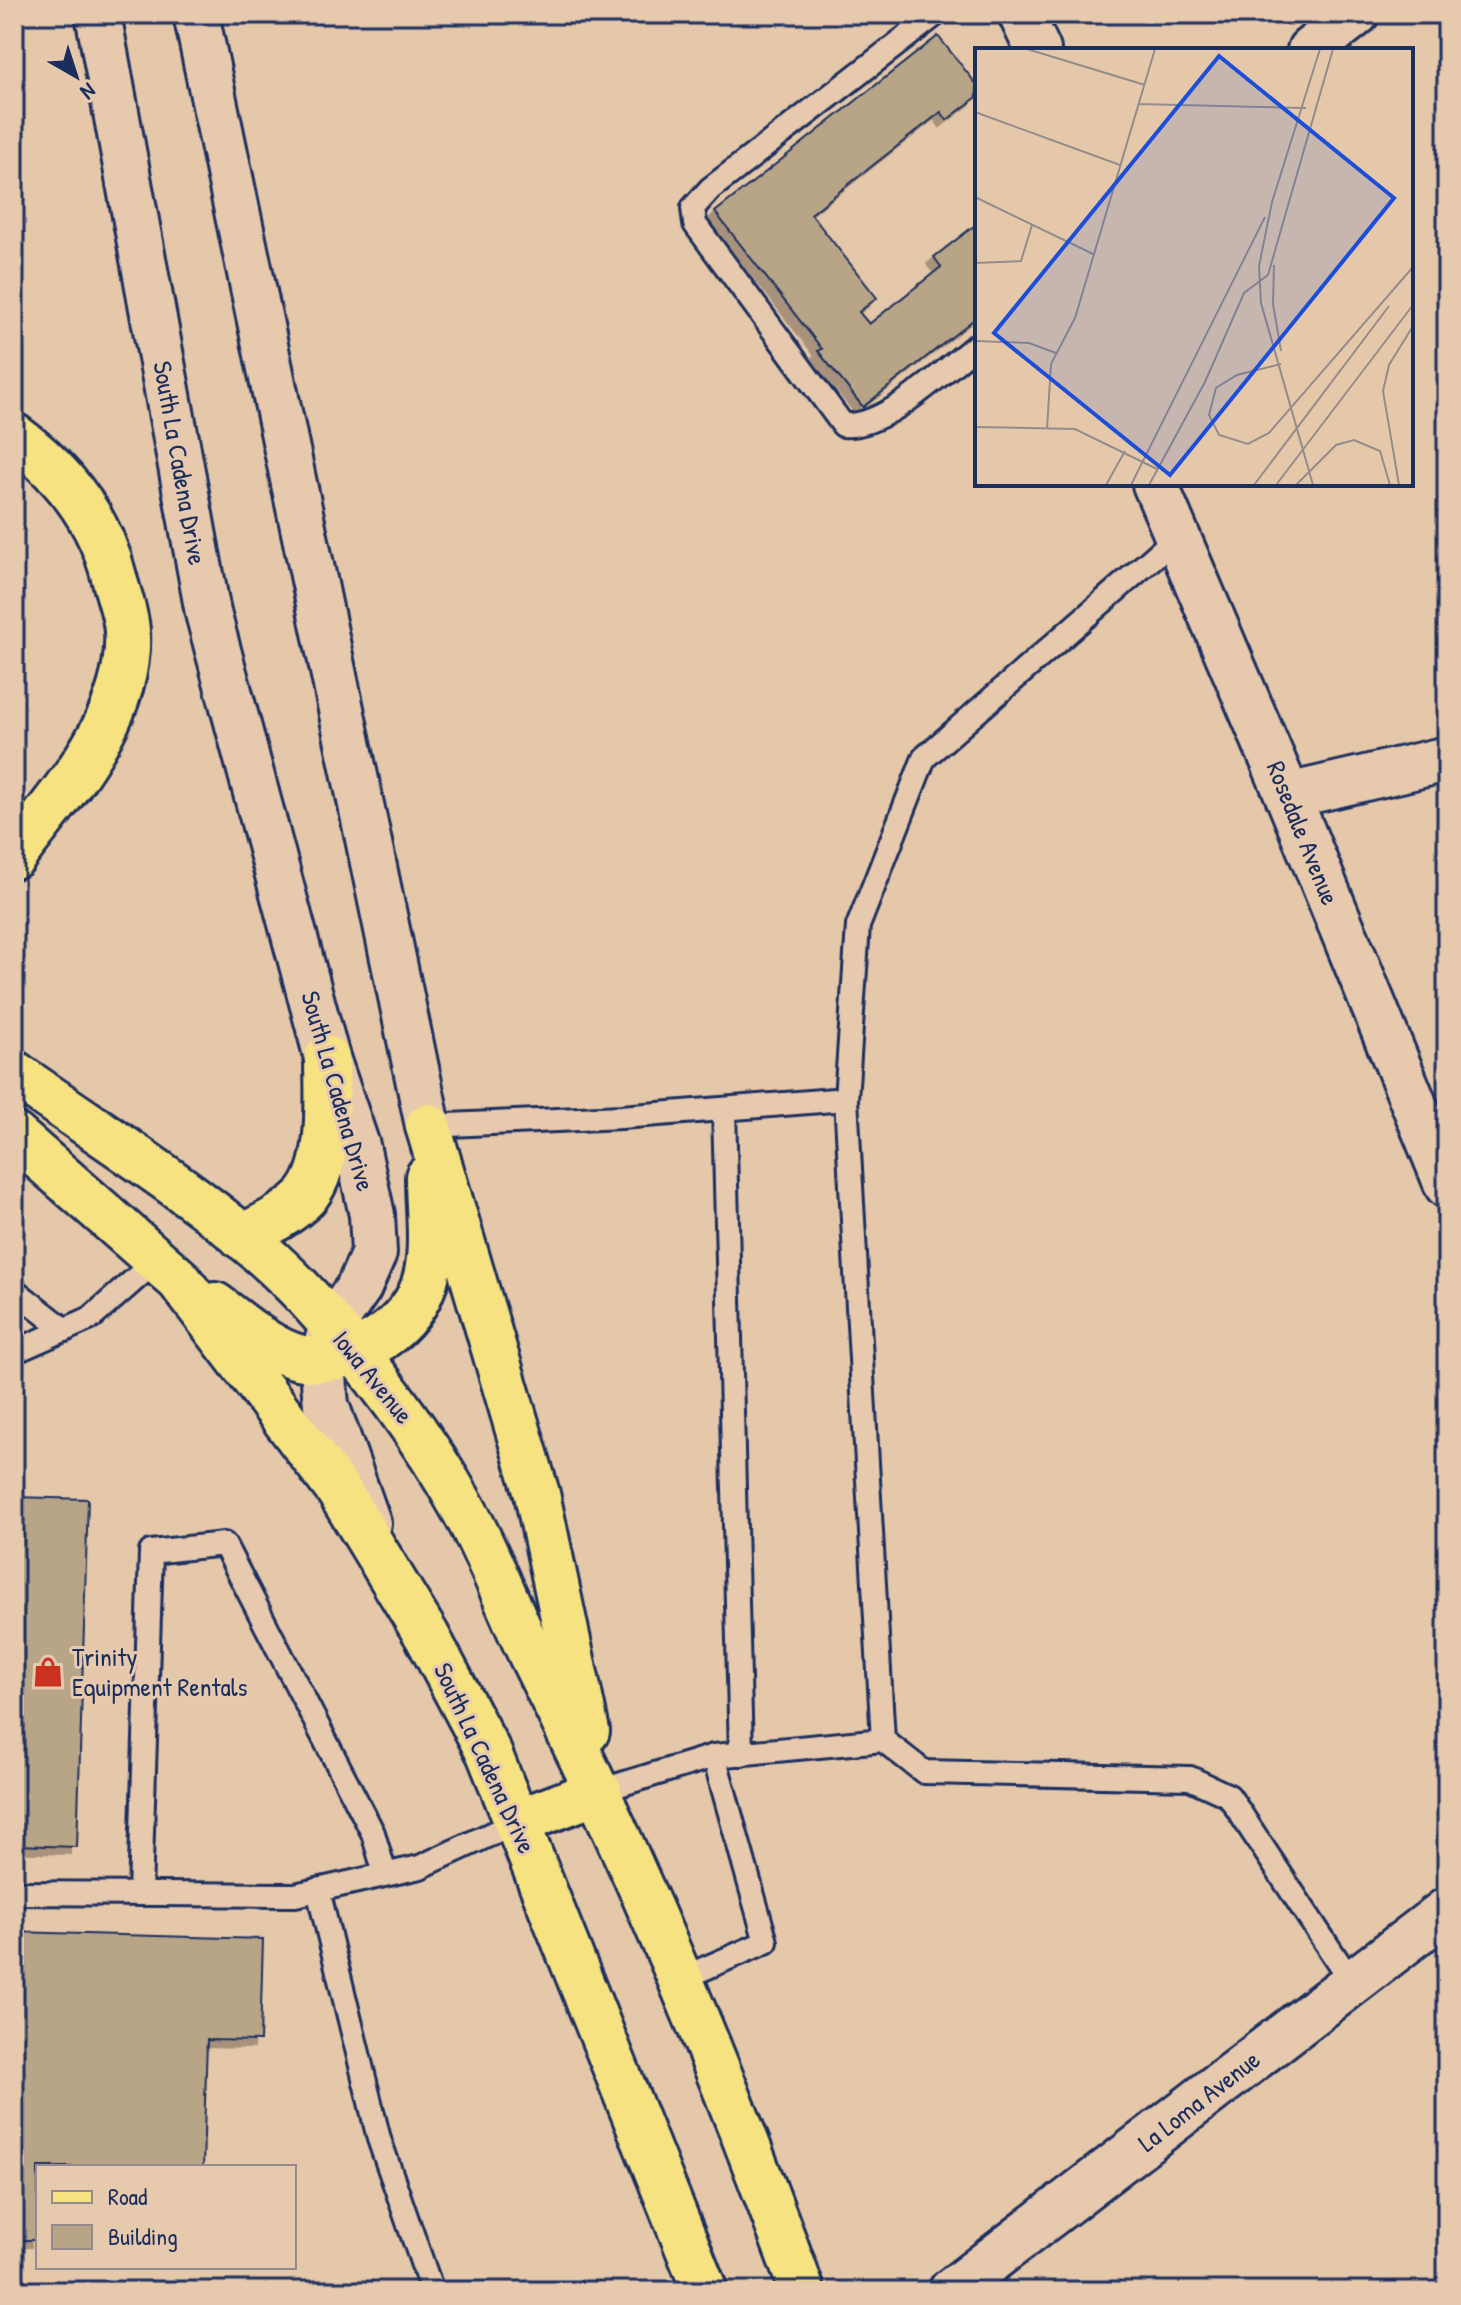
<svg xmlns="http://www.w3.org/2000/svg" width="1461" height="2305" font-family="'Patrick Hand',sans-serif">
	<defs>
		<filter id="shadow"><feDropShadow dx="-7" dy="7" stdDeviation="0" flood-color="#0004"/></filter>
	</defs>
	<rect width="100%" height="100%" fill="#e5c8a9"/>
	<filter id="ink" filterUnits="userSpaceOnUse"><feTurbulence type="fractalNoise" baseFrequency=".0125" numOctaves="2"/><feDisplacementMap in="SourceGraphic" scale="16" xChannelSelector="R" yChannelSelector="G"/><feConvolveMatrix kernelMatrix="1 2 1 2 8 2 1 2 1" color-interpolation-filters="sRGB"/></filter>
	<g filter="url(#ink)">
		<g fill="#b8a588" stroke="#1b2f5e" stroke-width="2" filter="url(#shadow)">
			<path d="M938,36L977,85V97L947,120L941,112L811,214L877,298L859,312L869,324L941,267L934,257L974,226L977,230V317L863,407L818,351L822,349L715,212Z"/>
			<path d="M14,1497L88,1499L77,1847L14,1845Z"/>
			<path d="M14,1932L263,1939L260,2041L207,2040L203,2167H38V2240H14Z"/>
		</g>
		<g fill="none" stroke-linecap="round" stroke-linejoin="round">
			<g stroke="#1b2f5e" stroke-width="28">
				<g id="lane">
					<path d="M936,14L710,189L693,208L695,224L843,425C885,429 944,370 977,345"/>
					<path d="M846,1099L858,926L924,758L1178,536"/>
					<path d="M724,1109L741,1754"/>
					<path d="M428,1126L621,1117L846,1099L883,1740L714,1756L599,1791"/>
					<path d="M14,1290L65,1330"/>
					<path d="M14,1352L91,1318L158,1259"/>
					<path d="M883,1740L924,1772L1190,1778L1229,1796L1352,1983"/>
					<path d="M318,1890L379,2139L432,2291"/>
					<path d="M14,1893L295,1895L420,1867L517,1822"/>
					<path d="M140,1894L151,1552L224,1544L373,1833L385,1874"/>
					<path d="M680,1979L766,1942L714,1756"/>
				</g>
			</g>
			<g stroke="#1b2f5e" stroke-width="50">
				<g id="street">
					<path d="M1021,14L1038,50"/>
					<path d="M1310,50L1356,14"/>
					<path d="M1155,484L1288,796L1447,1185"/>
					<path d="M1288,796L1447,759"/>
					<path d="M951,2291L1447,1910"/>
				</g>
			</g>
			<g stroke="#1b2f5e" stroke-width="50">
				<g id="secondary">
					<path d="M98,14L208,613L327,1058L357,1146L372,1215L374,1253L359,1287L332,1326L322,1358L326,1405L368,1523"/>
					<path d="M196,14L428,1126"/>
				</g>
			</g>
			<g stroke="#1b2f5e" stroke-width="50">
				<g id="primary">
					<path d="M14,1073C108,1140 233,1215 310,1300C369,1364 422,1434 464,1510C491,1558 509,1610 533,1659C636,1864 724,2075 802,2291"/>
					<path d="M428,1126L537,1494L587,1731"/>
					<path d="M14,1135L179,1280L339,1491L427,1636L489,1753L705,2291"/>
					<path d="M242,1237C263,1226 289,1214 305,1197C333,1166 327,1096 327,1058"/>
					<path d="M215,1305C240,1323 268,1349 298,1357C346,1369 407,1332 423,1287C435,1254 428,1212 428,1177"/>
					<path d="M517,1822L599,1791"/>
				</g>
			</g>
			<g stroke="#1b2f5e" stroke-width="50">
				<path id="highway" d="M14,436C63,472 99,517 114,577C118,594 126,613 127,631C132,718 63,791 14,856"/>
			</g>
			<use href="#lane" stroke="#e7c9ae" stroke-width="22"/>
			<use href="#street" stroke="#e7c9ae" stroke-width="44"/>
			<use href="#secondary" stroke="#e7c9ae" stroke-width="44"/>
			<use href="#primary" stroke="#f7e281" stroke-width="44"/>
			<use href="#highway" stroke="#f7e281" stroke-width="44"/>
		</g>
	</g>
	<defs>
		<g id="shop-bare" transform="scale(2.4)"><path d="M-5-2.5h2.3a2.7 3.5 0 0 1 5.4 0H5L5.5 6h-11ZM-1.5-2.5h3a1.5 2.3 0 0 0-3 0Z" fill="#c8321e" stroke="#e7c9ae" stroke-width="2.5" paint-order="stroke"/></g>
	</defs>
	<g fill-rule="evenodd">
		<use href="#shop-bare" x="48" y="1672"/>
	</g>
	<g text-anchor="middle" stroke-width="6" stroke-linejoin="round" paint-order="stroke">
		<g font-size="26" fill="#1b2f5e" stroke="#e7c9ae">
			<text transform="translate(180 463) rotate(80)" y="9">South La Cadena Drive</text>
			<text transform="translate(1303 833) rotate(68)" y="9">Rosedale Avenue</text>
			<text transform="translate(338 1091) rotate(74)" y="9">South La Cadena Drive</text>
			<text transform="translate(373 1377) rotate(51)" y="9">Iowa Avenue</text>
			<text transform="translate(485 1758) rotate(65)" y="9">South La Cadena Drive</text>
			<text transform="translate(1199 2101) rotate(-38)" y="9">La Loma Avenue</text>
		</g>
		<g font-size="26" fill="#1b2f5e" stroke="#e7c9ae" text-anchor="start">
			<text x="72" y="1666">Trinity<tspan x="72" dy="30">Equipment Rentals</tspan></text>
		</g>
	</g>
	<g transform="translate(975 48)">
		<rect width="438" height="438" fill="#e5c8a9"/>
		<path fill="none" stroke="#948b8b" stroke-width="2" d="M52,1L170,37M164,56L331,60M0,64L145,117M0,149L118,206M0,215L46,213L57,177M299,217L298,256L306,303M0,293L54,295L81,305M306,316L262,327L241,340L234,367L244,387L273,396L294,385L438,219M0,379L100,381L182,421M72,381L76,316L100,270L180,1M131,437L150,403M156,437L290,169M174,437L230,334L269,245L293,227L358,1M279,437L414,258M301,437L438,257M321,437L361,397L379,392L405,403L415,437M338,437L286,255L284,218L297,154L345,1M424,437L408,343L414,317L438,278"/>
		<path fill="#1d4ed8" fill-opacity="0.15" stroke="#1d4ed8" stroke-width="4" d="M244,8L419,150L195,427L19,285Z"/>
		<rect width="438" height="438" fill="none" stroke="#1b2f5e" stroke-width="4"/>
	</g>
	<rect width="1461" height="2305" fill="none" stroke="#e7c9ae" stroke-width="48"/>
	<rect x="24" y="24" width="1413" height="2257" fill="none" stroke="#1b2f5e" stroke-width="3" filter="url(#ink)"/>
	<rect x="36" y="2165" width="260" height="104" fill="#e7c9ae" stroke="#958b8e" stroke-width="2"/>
	<rect x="52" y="2191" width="40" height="12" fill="#f7e281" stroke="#958b8e" stroke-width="2"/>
	<text x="108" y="2205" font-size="24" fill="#1b2f5e">Road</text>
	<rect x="52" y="2225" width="40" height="24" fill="#b8a588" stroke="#958b8e" stroke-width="2"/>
	<text x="108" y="2245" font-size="24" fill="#1b2f5e">Building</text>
	<g transform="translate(76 76) rotate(141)" stroke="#e7c9ae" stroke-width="6" paint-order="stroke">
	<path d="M0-6L14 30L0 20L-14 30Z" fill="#1b2f5e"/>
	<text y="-12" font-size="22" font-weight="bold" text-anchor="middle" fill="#1b2f5e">N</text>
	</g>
</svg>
